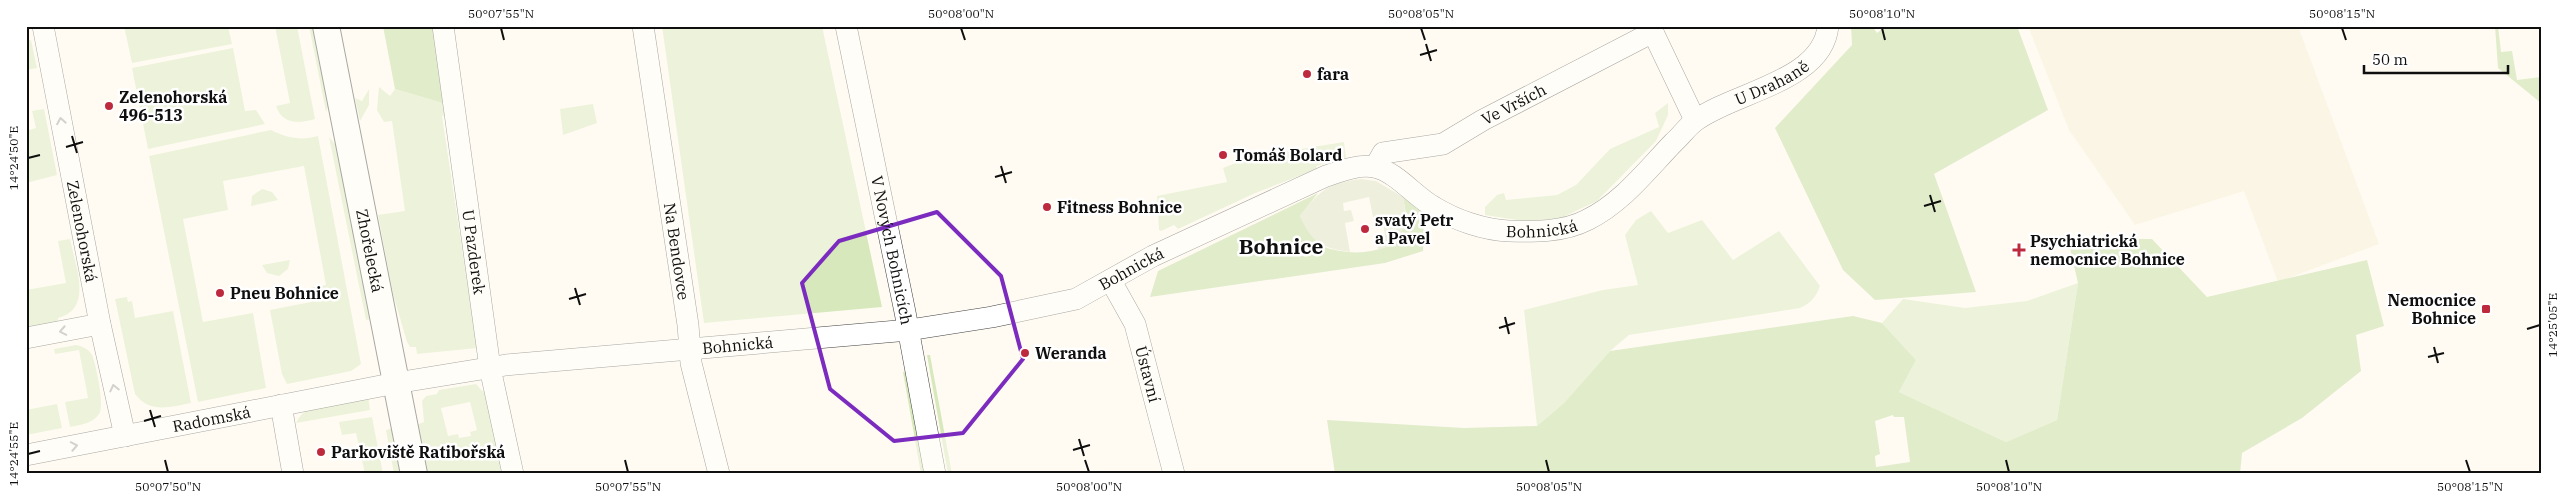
<svg xmlns="http://www.w3.org/2000/svg" width="2567" height="500" font-family="'IBM Plex Serif',serif">
	<rect width="100%" height="100%" fill="#fffbf2"/>
	<path fill="#f4eed2" d="M2028,26H2298L2379,244L2278,282L2244,191L2135,225L2069,130Z"/>
	<g fill="#d7e9bc" fill-rule="evenodd">
		<path d="M124,26H228L232,44L132,63Z"/>
		<path d="M275,26H297L315,119C298,124 282,124 276,106L290,103Z"/>
		<path d="M309,26H315L330,102L326,112Z"/>
		<path d="M662,26H822L882,307L704,323Z"/>
		<path d="M31,40L37,68L26,70V41Z"/>
		<path d="M233,48L245,111L256,110L265,124L148,149L132,68Z"/>
		<path d="M379,87L390,96L395,89L446,104L445,115L442,116L477,348L417,354L416,347H410L407,342L393,294L378,215L405,211L392,121L384,122L377,110Z"/>
		<path d="M369,89V105L360,121L355,98L362,101Z"/>
		<path d="M1668,103V115L1656,141L1597,201L1561,218L1541,220L1524,221L1485,215V207L1497,195L1504,193L1506,200L1557,195L1576,185L1610,149L1659,127L1655,113Z"/>
		<path d="M593,104L597,123L563,135L560,109Z"/>
		<path d="M44,109L57,175L26,183V131L36,128L32,111Z"/>
		<path d="M271,130C287,138 301,141 318,136L361,364L351,371L287,384L282,374L270,310L311,302L309,288L326,285L304,166L223,181L228,210L183,219L203,322L253,313L266,388L198,402L149,156Z"/>
		<path d="M329,137L340,150L371,319L366,320Z"/>
		<path d="M1344,142L1346,158L1316,166L1317,169L1253,194L1178,229L1174,225L1161,231L1159,230L1157,196L1227,182L1223,168L1251,157Z"/>
		<path d="M262,189L272,192L278,200L251,206L252,196Z"/>
		<path d="M1651,211L1668,233L1702,220L1733,260L1779,231L1820,286C1816,297 1811,303 1800,308L1629,335L1610,351L1564,403L1537,426L1524,310L1603,290L1638,285L1625,235L1636,220Z"/>
		<path d="M70,239C75,265 94,309 58,318V324L26,331V290L66,283L58,241Z"/>
		<path d="M290,260L288,269L279,276L267,273L262,265Z"/>
		<path d="M2078,283L2057,420L2006,442L1899,392L1916,360L1882,323L1903,299L1965,308L2027,301Z"/>
		<path d="M127,297L128,302L132,301L135,318L173,311L191,403C170,407 150,414 135,394L115,299Z"/>
		<path d="M76,345C82,346 89,349 92,355C96,364 104,403 100,412C95,423 81,425 70,427L65,402L88,398L79,350L55,354L54,349Z"/>
		<path d="M927,355H930L952,474H948Z"/>
		<path d="M906,371L925,474H921L903,372Z"/>
		<path d="M476,384L482,391H487L509,474H426L416,425L424,422L422,401L426,396L437,394L439,390ZM470,402L477,430L470,432L471,436L459,438L458,434L448,436L441,408Z"/>
		<path d="M368,396L370,410L296,423C308,398 344,400 368,396Z"/>
		<path d="M57,404L62,428L26,435V410Z"/>
		<path d="M372,417L383,474H365L356,433L342,435L339,422Z"/>
		<path d="M394,428L403,474H394L386,430Z"/>
	</g>
	<g fill="#bdd99b" fill-rule="evenodd">
		<path d="M383,26H435L446,104L395,89Z"/>
		<path d="M1851,26H1872L1877,33L1886,26H2017L2048,110L1934,174L1976,292L1875,300L1843,270L1775,128L1852,45Z"/>
		<path d="M2495,26H2498L2501,52L2512,51L2517,80L2541,77V103L2498,68Z"/>
		<path d="M1318,193L1300,216L1321,246C1344,254 1366,255 1389,246L1406,214L1403,197L1424,215L1423,251L1385,263L1150,297L1158,271Z"/>
		<path d="M2068,239H2152L2207,297L2367,260L2384,326L2356,335L2361,371L2302,418L2242,453L2240,474H1335L1327,420L1464,428L1537,426L1564,403L1610,351L1853,316L1882,323L1916,360L1899,392L2006,442L2057,420L2078,283ZM1893,415L1894,417H1904L1910,462L1876,467L1875,456L1880,454L1875,421Z"/>
	</g>
	<path fill="#dae1c3" d="M1361,179L1376,181L1403,197C1408,221 1405,242 1378,250L1376,237L1385,235L1382,217H1373L1369,197L1343,203L1344,211L1351,210L1354,221L1345,223L1350,252C1322,248 1312,243 1300,216C1320,190 1328,183 1361,179Z"/>
	<g fill="none" stroke-linecap="round" stroke-linejoin="round">
		<g stroke="#424242" stroke-width="22">
			<g id="minor">
				<path id="s1" d="M43,26L100,324L125,436"/>
				<path id="s2" d="M443,26L490,368L513,474"/>
				<path id="s3" d="M643,26L688,325L691,363L719,474"/>
				<path id="s4" d="M846,26L905,312L935,474"/>
				<path d="M1650,26L1695,120"/>
				<path id="s5" d="M1375,167L1383,153L1443,144L1483,120L1653,32"/>
				<path id="s6" d="M1111,281L1135,324L1174,474"/>
				<path d="M26,338L100,324"/>
				<path d="M281,405L293,474"/>
				<path id="s7" d="M26,455L396,383L506,365L909,330L992,317L1076,299L1153,256L1326,176C1341,171 1359,164 1374,167C1397,172 1414,196 1434,207C1455,220 1484,230 1509,231C1534,232 1564,232 1587,220C1622,203 1647,170 1674,142C1681,136 1687,127 1695,121C1733,92 1823,82 1828,26"/>
			</g>
		</g>
		<g stroke="#424242" stroke-width="28">
			<g id="tertiary">
				<path id="s8" d="M326,26L414,474"/>
			</g>
		</g>
		<use href="#minor" stroke="#fff" stroke-width="21"/>
		<use href="#tertiary" stroke="#fff" stroke-width="26"/>
	</g>
	<defs><path id="oneway-chevron" d="M-2-3.5L2.5 0L-2 3.5" fill="none" stroke-width="1.6" stroke-linecap="round" stroke-linejoin="round" transform="scale(1.25)"/></defs>
	<g stroke="#9f9f9f">
		<use href="#oneway-chevron" transform="translate(61 121) rotate(-100)"/>
		<use href="#oneway-chevron" transform="translate(63 331) rotate(169)"/>
		<use href="#oneway-chevron" transform="translate(114 388) rotate(-103)"/>
		<use href="#oneway-chevron" transform="translate(74 446) rotate(-11)"/>
	</g>
	<path d="M0 0H2567V500H0ZM937,212L1001,276L1023,359L963,433L894,441L830,389L802,283L839,241Z" fill="#fffbf2" fill-opacity=".55" fill-rule="evenodd"/>
	<path fill="none" stroke="#7b2cbf" stroke-width="4" stroke-linejoin="round" d="M937,212L1001,276L1023,359L963,433L894,441L830,389L802,283L839,241Z"/>
	<path fill="none" stroke="#0f0f0f" stroke-width="2" d="M501,28L504,40M961,28L965,40M1421,28L1425,40M1882,28L1885,40M2342,28L2346,40M1426,44L1431,61M1420,55L1437,50M72,136L77,153M66,147L83,142M28,158L40,155M1001,166L1006,183M995,177L1012,172M1930,195L1935,212M1924,206L1941,201M575,288L580,305M569,299L586,294M1505,317L1509,334M1499,328L1515,323M2527,329L2540,325M2434,347L2438,363M2428,357L2444,353M150,410L155,427M144,421L161,416M1079,439L1084,456M1073,450L1090,445M28,454L40,451M165,460L168,472M625,460L628,472M1085,460L1089,472M1546,460L1549,472M2006,460L2009,472M2466,460L2470,472"/>
	<g fill="#bd2a3e" stroke="#fff" stroke-width="2">
		<circle cx="1307" cy="74" r="5"/>
		<circle cx="109" cy="106" r="5"/>
		<circle cx="1223" cy="155" r="5"/>
		<circle cx="1047" cy="207" r="5"/>
		<circle cx="1365" cy="229" r="5"/>
		<path d="M2016.5 242.5h5v5h5v5h-5v5h-5v-5h-5v-5h5z"/>
		<circle cx="220" cy="293" r="5"/>
		<rect x="2481" y="304" width="10" height="10" rx="2.5"/>
		<circle cx="1025" cy="353" r="5"/>
		<circle cx="321" cy="452" r="5"/>
	</g>
	<g text-anchor="middle" stroke-width="5" stroke-linejoin="round" paint-order="stroke">
		<g font-size="16" font-weight="bold" fill="#0f0f0f" stroke="#fff" text-anchor="start">
			<text x="1317" y="80">fara</text>
			<text x="119" y="103">Zelenohorská<tspan x="119" dy="18">496-513</tspan></text>
			<text x="1233" y="161">Tomáš Bolard</text>
			<text x="1057" y="213">Fitness Bohnice</text>
			<text x="1375" y="226">svatý Petr<tspan x="1375" dy="18">a Pavel</tspan></text>
			<text x="2030" y="247">Psychiatrická<tspan x="2030" dy="18">nemocnice Bohnice</tspan></text>
			<text x="230" y="299">Pneu Bohnice</text>
			<text x="2476" y="306" text-anchor="end">Nemocnice<tspan x="2476" dy="18">Bohnice</tspan></text>
			<text x="1035" y="359">Weranda</text>
			<text x="331" y="458">Parkoviště Ratibořská</text>
		</g>
		<g font-size="16" fill="#0f0f0f" stroke="#fff">
			<text dy="6" stroke="none"><textPath href="#s7" startOffset="1856">U Drahaně</textPath></text>
			<text dy="6" stroke="none"><textPath href="#s5" startOffset="158">Ve Vrších</textPath></text>
			<text dy="6" stroke="none"><textPath href="#s7" startOffset="1576">Bohnická</textPath></text>
			<text dy="6" stroke="none"><textPath href="#s1" startOffset="209">Zelenohorská</textPath></text>
			<text dy="6" stroke="none"><textPath href="#s8" startOffset="229">Zhořelecká</textPath></text>
			<text dy="6" stroke="none"><textPath href="#s4" startOffset="229">V Nových Bohnicích</textPath></text>
			<text dy="6" stroke="none"><textPath href="#s2" startOffset="228">U Pazderek</textPath></text>
			<text dy="6" stroke="none"><textPath href="#s3" startOffset="228">Na Bendovce</textPath></text>
			<text dy="6" stroke="none"><textPath href="#s7" startOffset="1126">Bohnická</textPath></text>
			<text dy="6" stroke="none"><textPath href="#s7" startOffset="721">Bohnická</textPath></text>
			<text dy="6" stroke="none"><textPath href="#s6" startOffset="101">Ústavní</textPath></text>
			<text dy="6" stroke="none"><textPath href="#s7" startOffset="189">Radomská</textPath></text>
		</g>
		<g font-size="21" font-weight="bold" fill="#0f0f0f" stroke="#fff">
			<text x="1281" y="254">Bohnice</text>
		</g>
	</g>
	<rect width="2567" height="500" fill="none" stroke="#ffffff" stroke-width="55"/>
	<path d="M2364 65v8h144v-8" fill="none" stroke="#0f0f0f" stroke-width="2.5"/>
	<text x="2372" y="65" font-size="15" fill="#0f0f0f" stroke="#ffffff" stroke-width="4" paint-order="stroke">50 m</text>
	<rect x="28" y="28" width="2512" height="444" fill="none" stroke="#0f0f0f" stroke-width="2"/>
	<g font-size="12" text-anchor="middle" fill="#0f0f0f">
		<text x="501" y="18">50°07'55"N</text>
		<text x="961" y="18">50°08'00"N</text>
		<text x="1421" y="18">50°08'05"N</text>
		<text x="1882" y="18">50°08'10"N</text>
		<text x="2342" y="18">50°08'15"N</text>
		<text transform="translate(14 158) rotate(-90)" y="4">14°24'50"E</text>
		<text transform="translate(2553 325) rotate(-90)" y="4">14°25'05"E</text>
		<text transform="translate(14 454) rotate(-90)" y="4">14°24'55"E</text>
		<text x="168" y="491">50°07'50"N</text>
		<text x="628" y="491">50°07'55"N</text>
		<text x="1089" y="491">50°08'00"N</text>
		<text x="1549" y="491">50°08'05"N</text>
		<text x="2009" y="491">50°08'10"N</text>
		<text x="2470" y="491">50°08'15"N</text>
	</g>
</svg>
